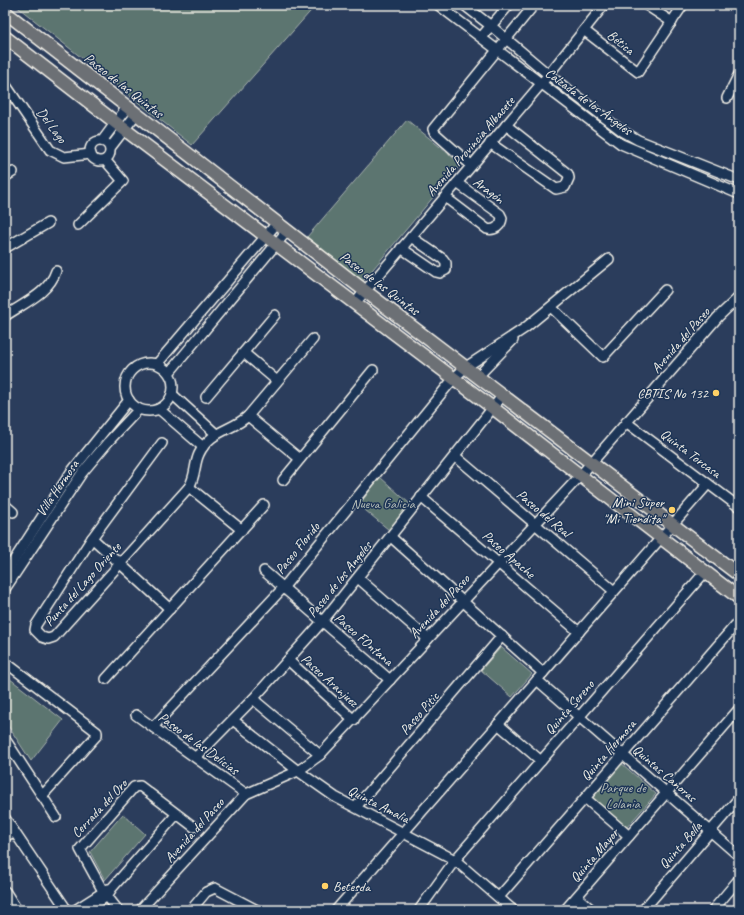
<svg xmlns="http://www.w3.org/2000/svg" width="744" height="915" font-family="Caveat,sans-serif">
	<rect width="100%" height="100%" fill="#2b3d5c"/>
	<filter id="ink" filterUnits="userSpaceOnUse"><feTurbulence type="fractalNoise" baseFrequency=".025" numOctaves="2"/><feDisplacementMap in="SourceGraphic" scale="8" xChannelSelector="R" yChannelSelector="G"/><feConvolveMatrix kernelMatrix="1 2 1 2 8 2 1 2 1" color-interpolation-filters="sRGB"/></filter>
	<g filter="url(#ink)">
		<g fill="#5b7470" stroke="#a8b2ac">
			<path d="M15,5H316L192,145Z"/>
			<path d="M407,120L461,164L363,281L307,237Z"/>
			<path d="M380,477L410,504L389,530L359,505Z"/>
			<path d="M501,647L532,674L512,697L481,670Z"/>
			<path d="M5,675L63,720L31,761L5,721Z"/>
			<path d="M620,762L656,794L626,828L590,796Z"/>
			<path d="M123,814L145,834L105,880L90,852Z"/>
		</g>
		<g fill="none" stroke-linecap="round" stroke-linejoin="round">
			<g stroke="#f4f1e8" stroke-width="12">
				<g id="minor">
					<path d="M438,5L621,144L739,194"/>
					<path d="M464,5L491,26L549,75L622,131L638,140L739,180"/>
					<path d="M646,5L672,22"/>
					<path d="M585,31L638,72L683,5"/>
					<path d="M482,36L509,5"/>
					<path d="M5,84L50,150L64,157L91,154"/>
					<path d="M727,98L739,74"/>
					<path d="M102,141L128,106"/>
					<circle cx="100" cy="151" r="10"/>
					<path d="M490,143L556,189L565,187L569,178L568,174L506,125"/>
					<path d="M110,148L137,113"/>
					<path d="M471,165L435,133L433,129L534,5"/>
					<path d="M5,177L13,172"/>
					<path d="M445,197L487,229C495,231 501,226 502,218L500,214L457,183"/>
					<path d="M78,225L123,181L105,160"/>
					<path d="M5,248L48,223"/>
					<path d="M401,248L436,272L440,273L446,270V263L443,259L411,237"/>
					<path d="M355,303L541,84L604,5"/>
					<path d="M551,307L603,357L665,290"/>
					<path d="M5,316C24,303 49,293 56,271"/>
					<path d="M244,353L277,381"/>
					<circle cx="149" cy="387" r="24"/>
					<path d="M157,364L277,223"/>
					<path d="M169,373L287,231"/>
					<path d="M478,376L513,340"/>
					<path d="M172,394L216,434"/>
					<path d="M206,397L275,315"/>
					<path d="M159,409L203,447"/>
					<path d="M248,416L300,459"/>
					<path d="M626,422L739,507"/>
					<path d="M162,443L92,538L36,625L35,630L42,637L48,639L54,637L189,487C196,476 194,464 199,454C210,430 232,431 248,416L313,339"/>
					<path d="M455,456L614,591"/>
					<path d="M283,480L373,370"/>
					<path d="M189,487L242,530"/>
					<path d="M421,497L579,632"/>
					<path d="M5,505L13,512"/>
					<path d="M391,537L543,673"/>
					<path d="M92,538L170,609"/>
					<path d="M264,571L390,680"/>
					<path d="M5,574L71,472L129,400"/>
					<path d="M358,578L428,639"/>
					<path d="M5,589L82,473L108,442L139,409"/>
					<path d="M288,660L354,720"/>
					<path d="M5,662L97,732V735L42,796"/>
					<path d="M106,679L264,505"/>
					<path d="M537,680L739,856"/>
					<path d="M253,699L320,755"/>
					<path d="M136,715L246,794"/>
					<path d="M233,720L298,771L335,797L455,860L513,910"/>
					<path d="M498,724L541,761"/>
					<path d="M153,727L283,588L454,378L466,367L525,328L609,259"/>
					<path d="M5,739L56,817"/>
					<path d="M196,757L253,699L322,622L503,395"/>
					<path d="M585,798L629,836"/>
					<path d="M356,807L502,636"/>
					<path d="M5,818L67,910"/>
					<path d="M5,837L14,831"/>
					<path d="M5,891L17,910"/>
					<path d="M499,897L739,621"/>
					<path d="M577,897L592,910"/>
					<path d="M75,910L108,889"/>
					<path d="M88,910L107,896L112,888L176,815"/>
					<path d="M118,910L103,891L80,849L134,787L140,786L194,827"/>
					<path d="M140,910L246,794L298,771L320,755L580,476L718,317L739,297"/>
					<path d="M191,910L206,892L215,888L257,910"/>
					<path d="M336,910L708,484"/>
					<path d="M419,910L455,860L705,572"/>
					<path d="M565,910L739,709"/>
					<path d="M643,910L739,798"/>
					<path d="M713,910L739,879"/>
				</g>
			</g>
			<g stroke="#f4f1e8" stroke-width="15">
				<g id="major">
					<path d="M5,12L365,291L739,575"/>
					<path d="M5,37L124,129L493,408L739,598"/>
				</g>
			</g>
			<use href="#minor" stroke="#1d3557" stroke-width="9"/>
			<use href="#major" stroke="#6c6f75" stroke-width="12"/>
		</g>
	</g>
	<g fill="#ffd166" stroke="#1d3557" stroke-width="1.5">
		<circle cx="716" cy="393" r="4"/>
		<circle cx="672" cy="510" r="4"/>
		<circle cx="325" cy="886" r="4"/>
	</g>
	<g text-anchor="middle" stroke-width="3" stroke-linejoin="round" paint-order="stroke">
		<g font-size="14" fill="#f4f1e8" stroke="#1d3557">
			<text transform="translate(621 42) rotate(39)" y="5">Bética</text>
			<text transform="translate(124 85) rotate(38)" y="5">Paseo de las Quintas</text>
			<text transform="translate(589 101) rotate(36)" y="5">Calzada de los Ángeles</text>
			<text transform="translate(52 125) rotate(53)" y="5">Del Lago</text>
			<text transform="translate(470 146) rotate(-49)" y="5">Avenida Provincia Albacete</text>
			<text transform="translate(489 190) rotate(37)" y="5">Aragón</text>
			<text transform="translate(380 283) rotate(37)" y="5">Paseo de las Quintas</text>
			<text transform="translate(680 340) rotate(-49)" y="5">Avenida del Paseo</text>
			<text transform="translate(691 453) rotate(37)" y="5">Quinta Torcasa</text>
			<text transform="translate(57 488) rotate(-56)" y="5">Villa Hermosa</text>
			<text transform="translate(544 513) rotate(40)" y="5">Paseo del Real</text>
			<text transform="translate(297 548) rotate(-51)" y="5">Paseo Florido</text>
			<text transform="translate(509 554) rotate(41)" y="5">Paseo Apache</text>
			<text transform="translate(339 579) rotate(-51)" y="5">Paseo de los Angeles</text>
			<text transform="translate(82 584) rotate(-48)" y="5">Punta del Lago Oriente</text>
			<text transform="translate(439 606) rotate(-47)" y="5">Avenida del Paseo</text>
			<text transform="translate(364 639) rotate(41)" y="5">Paseo FOntana</text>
			<text transform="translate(330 680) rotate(42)" y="5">Paseo Aranjuez</text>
			<text transform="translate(569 707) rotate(-49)" y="5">Quinta Sereno</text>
			<text transform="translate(419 713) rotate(-49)" y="5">Paseo Pitic</text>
			<text transform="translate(199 743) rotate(36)" y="5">Paseo de las Delicias</text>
			<text transform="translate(608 750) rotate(-49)" y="5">Quinta Hermosa</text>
			<text transform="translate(665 773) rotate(41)" y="5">Quintas Canoras</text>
			<text transform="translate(379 804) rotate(27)" y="5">Quinta Amalia</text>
			<text transform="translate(99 808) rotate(-47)" y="5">Cerrada del Oro</text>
			<text transform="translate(194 830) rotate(-48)" y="5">Avenida del Paseo</text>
			<text transform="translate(680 845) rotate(-49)" y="5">Quinta Bella</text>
			<text transform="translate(594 855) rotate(-49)" y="5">Quinta Mayor</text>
		</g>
		<g font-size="14" fill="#f4f1e8" stroke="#1d3557" text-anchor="end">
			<text x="708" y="398">CBTIS No 132</text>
			<text x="664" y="507">Mini Super<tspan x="664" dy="16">"Mi Tiendita"</tspan></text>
			<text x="333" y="891" text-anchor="start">Betesda</text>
		</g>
		<g font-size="14" fill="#b7bfb8" stroke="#1d3557">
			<text x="383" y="508">Nueva Galicia</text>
			<text x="623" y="792">Parque de<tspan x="623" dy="16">Lolania</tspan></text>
		</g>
	</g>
	<rect width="744" height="915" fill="none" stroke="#1d3557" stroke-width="20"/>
	<rect x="10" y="10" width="724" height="895" fill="none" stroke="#f4f1e8" stroke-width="1.5" filter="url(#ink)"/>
</svg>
